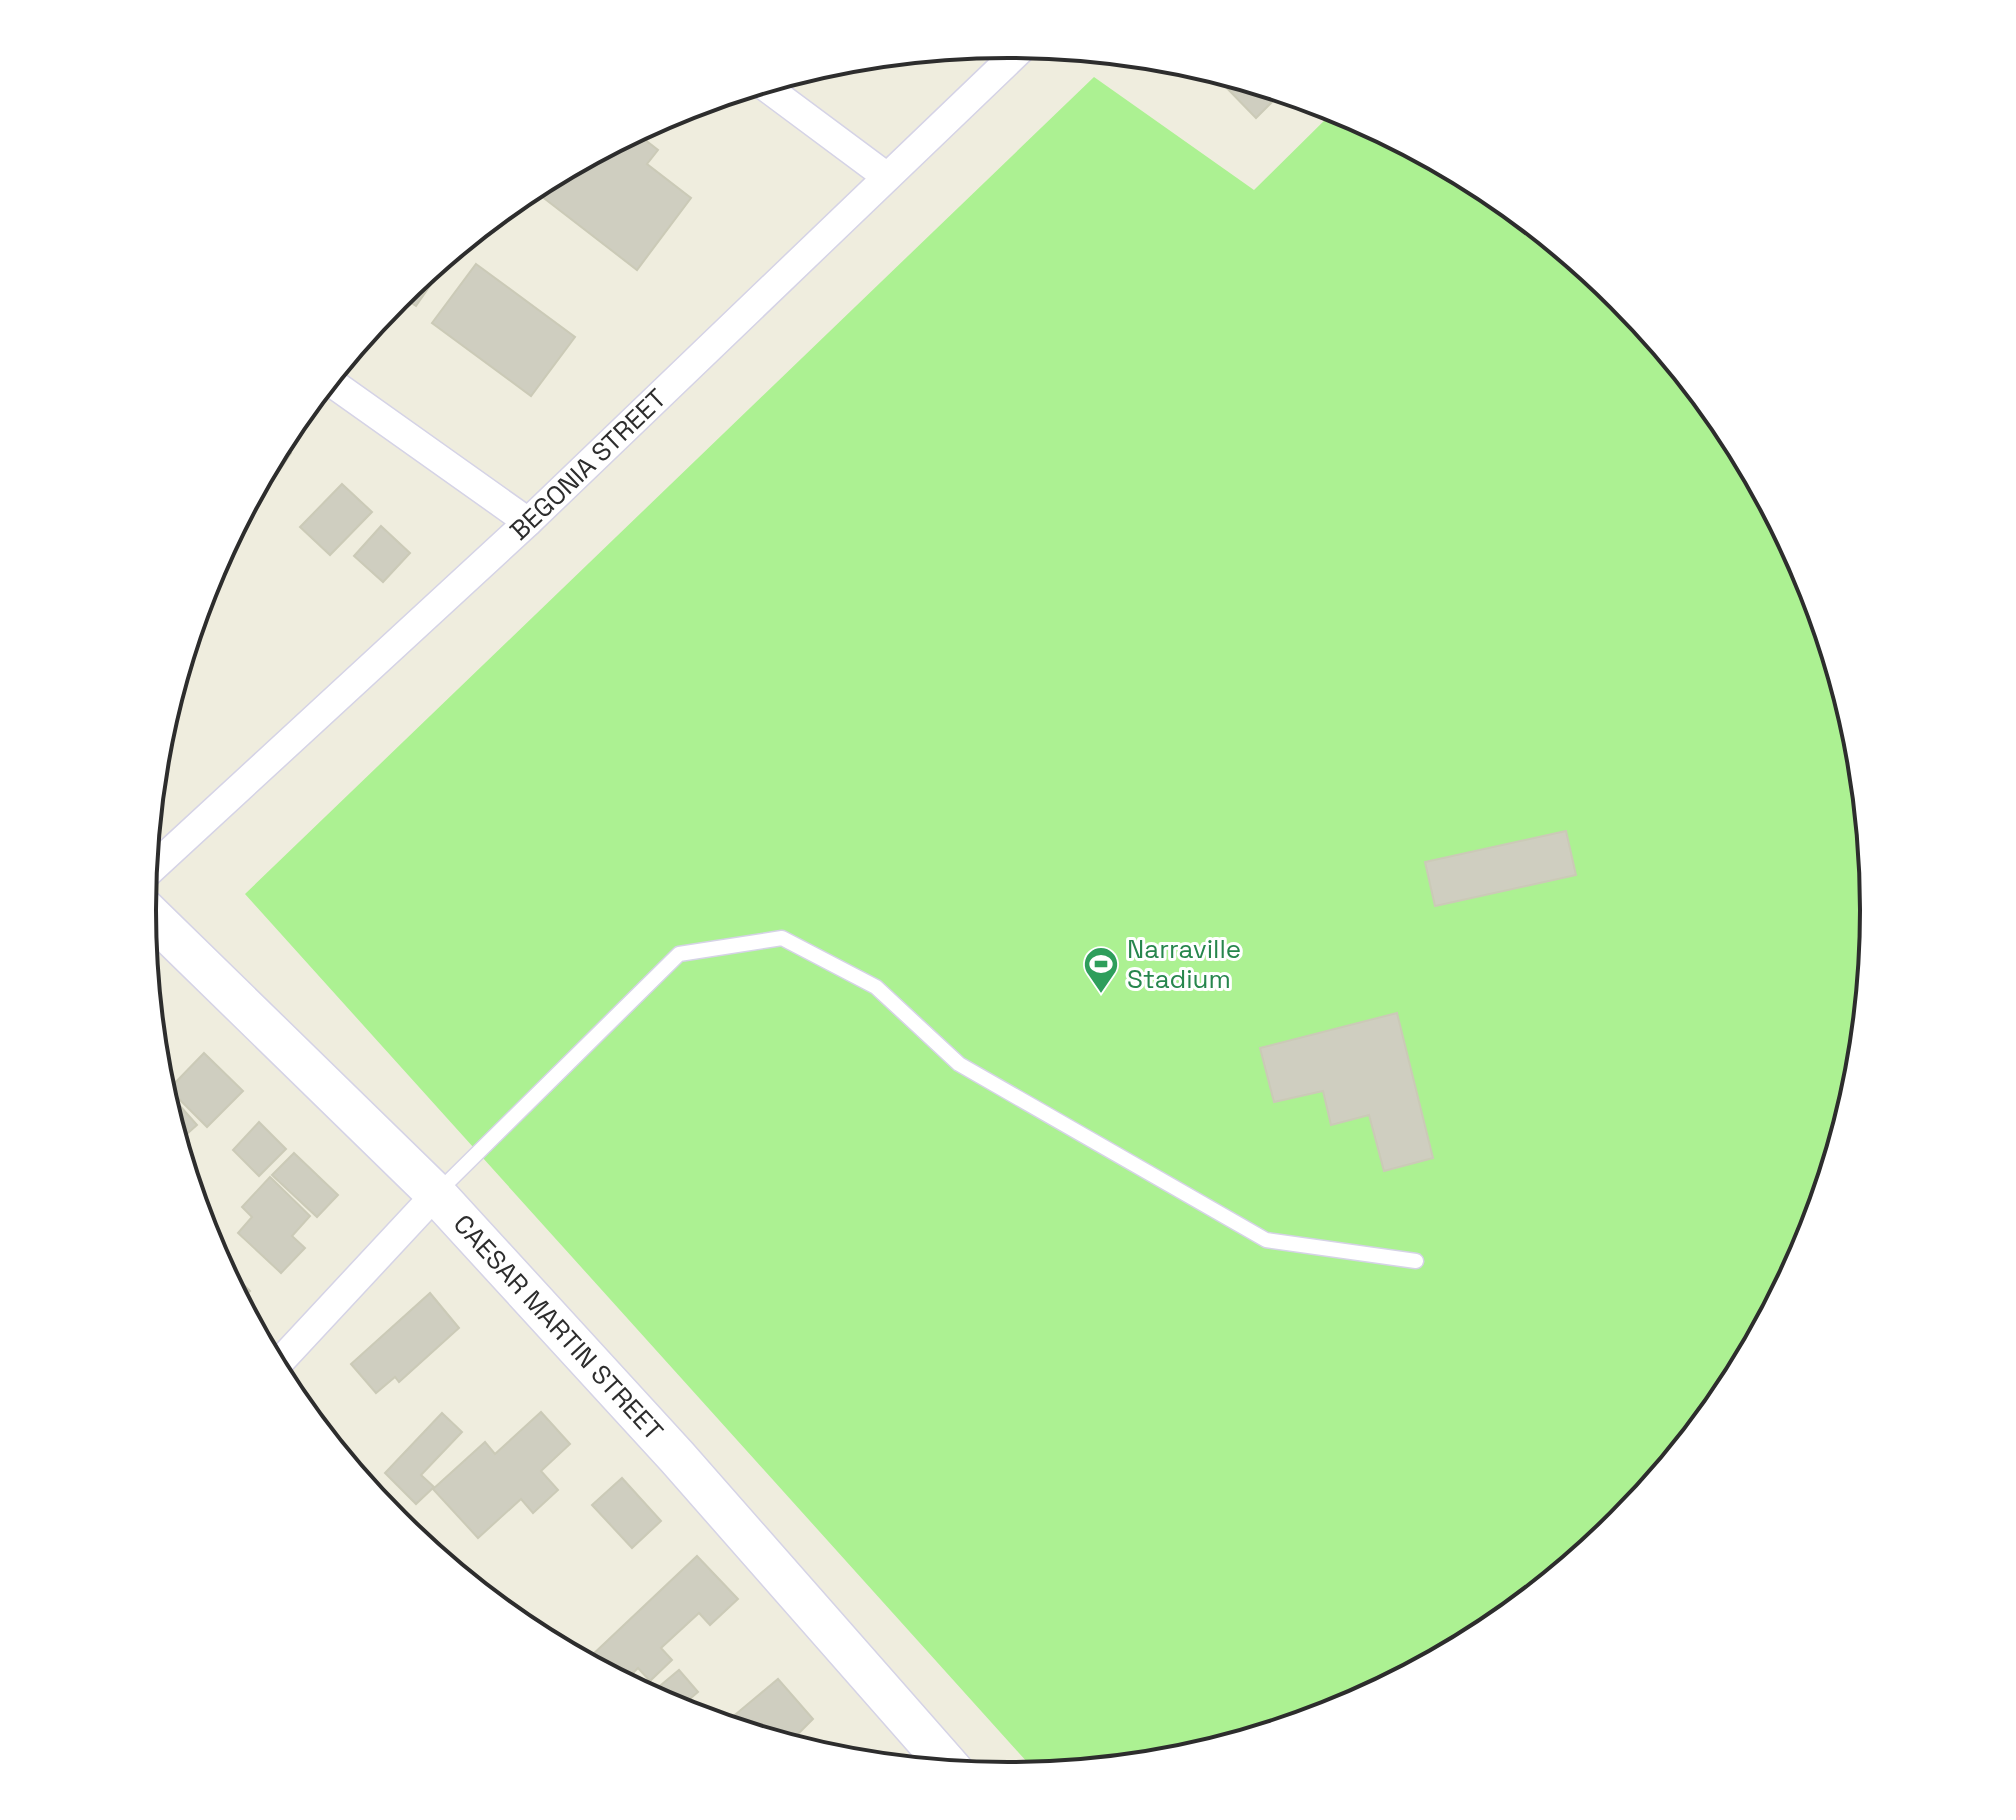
<svg xmlns="http://www.w3.org/2000/svg" width="2016" height="1820" font-family="'Space Grotesk',sans-serif">
	<rect width="100%" height="100%" fill="#efedde"/>
	<path fill="#acf192" d="M1094,77L1254,190L1336,109L1340,110L1490,190L1621,298L1728,429L1808,579L1857,742L1874,910L1857,1079L1808,1242L1728,1392L1620,1523L1489,1630L1339,1710L1176,1759L1037,1773L245,894Z"/>
	<g fill="#cfcec0" stroke="#cbcab7" stroke-width="2">
		<path d="M1228,76L1282,92L1256,118L1221,82Z"/>
		<path d="M635,132L658,150L647,164L691,198L637,270L532,189Z"/>
		<path d="M456,248L416,306L399,295Z"/>
		<path d="M476,264L575,337L531,396L432,323Z"/>
		<path d="M279,445L291,453L240,529L236,526Z"/>
		<path d="M342,484L372,512L330,555L300,527Z"/>
		<path d="M381,526L410,553L383,582L354,556Z"/>
		<path d="M1566,831L1576,875L1435,906L1425,862Z"/>
		<path d="M1397,1013L1433,1158L1384,1171L1369,1115L1331,1125L1323,1091L1274,1102L1260,1048Z"/>
		<path d="M204,1053L243,1091L207,1127L169,1089Z"/>
		<path d="M164,1088L197,1125L178,1142L162,1089Z"/>
		<path d="M259,1122L286,1149L259,1176L233,1150Z"/>
		<path d="M294,1153L338,1195L317,1217L272,1175Z"/>
		<path d="M270,1177L310,1216L292,1236L305,1248L281,1273L238,1233L252,1217L242,1207Z"/>
		<path d="M218,1260L250,1291L240,1301Z"/>
		<path d="M430,1293L459,1328L399,1382L395,1377L376,1393L351,1364Z"/>
		<path d="M541,1412L570,1444L541,1471L558,1490L533,1513L521,1499L478,1538L433,1489L485,1442L495,1454Z"/>
		<path d="M442,1413L462,1432L421,1475L434,1487L416,1504L385,1473Z"/>
		<path d="M622,1478L661,1521L632,1548L592,1505Z"/>
		<path d="M697,1556L738,1599L710,1625L699,1613L661,1648L672,1660L650,1681L638,1668L624,1682L602,1670L590,1657Z"/>
		<path d="M679,1670L698,1692L677,1710L649,1695Z"/>
		<path d="M778,1679L813,1719L788,1744L724,1724Z"/>
	</g>
	<g fill="none" stroke-linecap="round" stroke-linejoin="round">
		<g stroke="#d5d3e6" stroke-width="17">
			<path id="lane" d="M438,1192L679,954L782,938L876,987L959,1064L1266,1240L1416,1261"/>
		</g>
		<g stroke="#d5d3e6" stroke-width="31">
			<g id="street">
				<path d="M762,84L887,177"/>
				<path d="M328,380L528,522"/>
				<path id="s1" d="M145,875L528,522L1024,46"/>
				<path d="M275,1367L436,1194"/>
			</g>
		</g>
		<g stroke="#d5d3e6" stroke-width="43">
			<g id="secondary">
				<path id="s2" d="M142,907L436,1194L677,1457L953,1771"/>
			</g>
		</g>
		<use href="#lane" stroke="#fff" stroke-width="14"/>
		<use href="#street" stroke="#fff" stroke-width="28"/>
		<use href="#secondary" stroke="#fff" stroke-width="40"/>
	</g>
	<defs>
		<g id="stadium-pin" transform="scale(1.8)"><path d="M0 17L-7.5 6A9.5 9.5 0 1 1 7.5 6Z" fill="#2e9e5b" stroke="#fff"/><path d="M0-5a6.5 5 0 1 0 0 10a6.5 5 0 1 0 0-10ZM-3.5-1.8h7v3.6h-7Z" fill="#fff"/></g>
	</defs>
	<g fill-rule="evenodd">
		<use href="#stadium-pin" x="1101" y="964"/>
	</g>
	<g text-anchor="middle" stroke-width="6" stroke-linejoin="round" paint-order="stroke">
		<g font-size="26" fill="#2d2d2d" stroke="#fff">
			<text dy="9" stroke="none"><textPath href="#s1" startOffset="604">BEGONIA STREET</textPath></text>
			<text dy="9" stroke="none"><textPath href="#s2" startOffset="592">CAESAR MARTIN STREET</textPath></text>
		</g>
		<g font-size="26" fill="#27864d" stroke="#fff" text-anchor="start">
			<text x="1127" y="958">Narraville<tspan x="1127" dy="30">Stadium</tspan></text>
		</g>
	</g>
	<path d="M0 0H2016V1820H0ZM156 910a852 852 0 1 1 1704 0a852 852 0 1 1-1704 0Z" fill="#fff" fill-rule="evenodd"/>
	<path fill="none" stroke="#2d2d2d" stroke-width="4" d="M156 910a852 852 0 1 1 1704 0a852 852 0 1 1-1704 0Z"/>
</svg>
